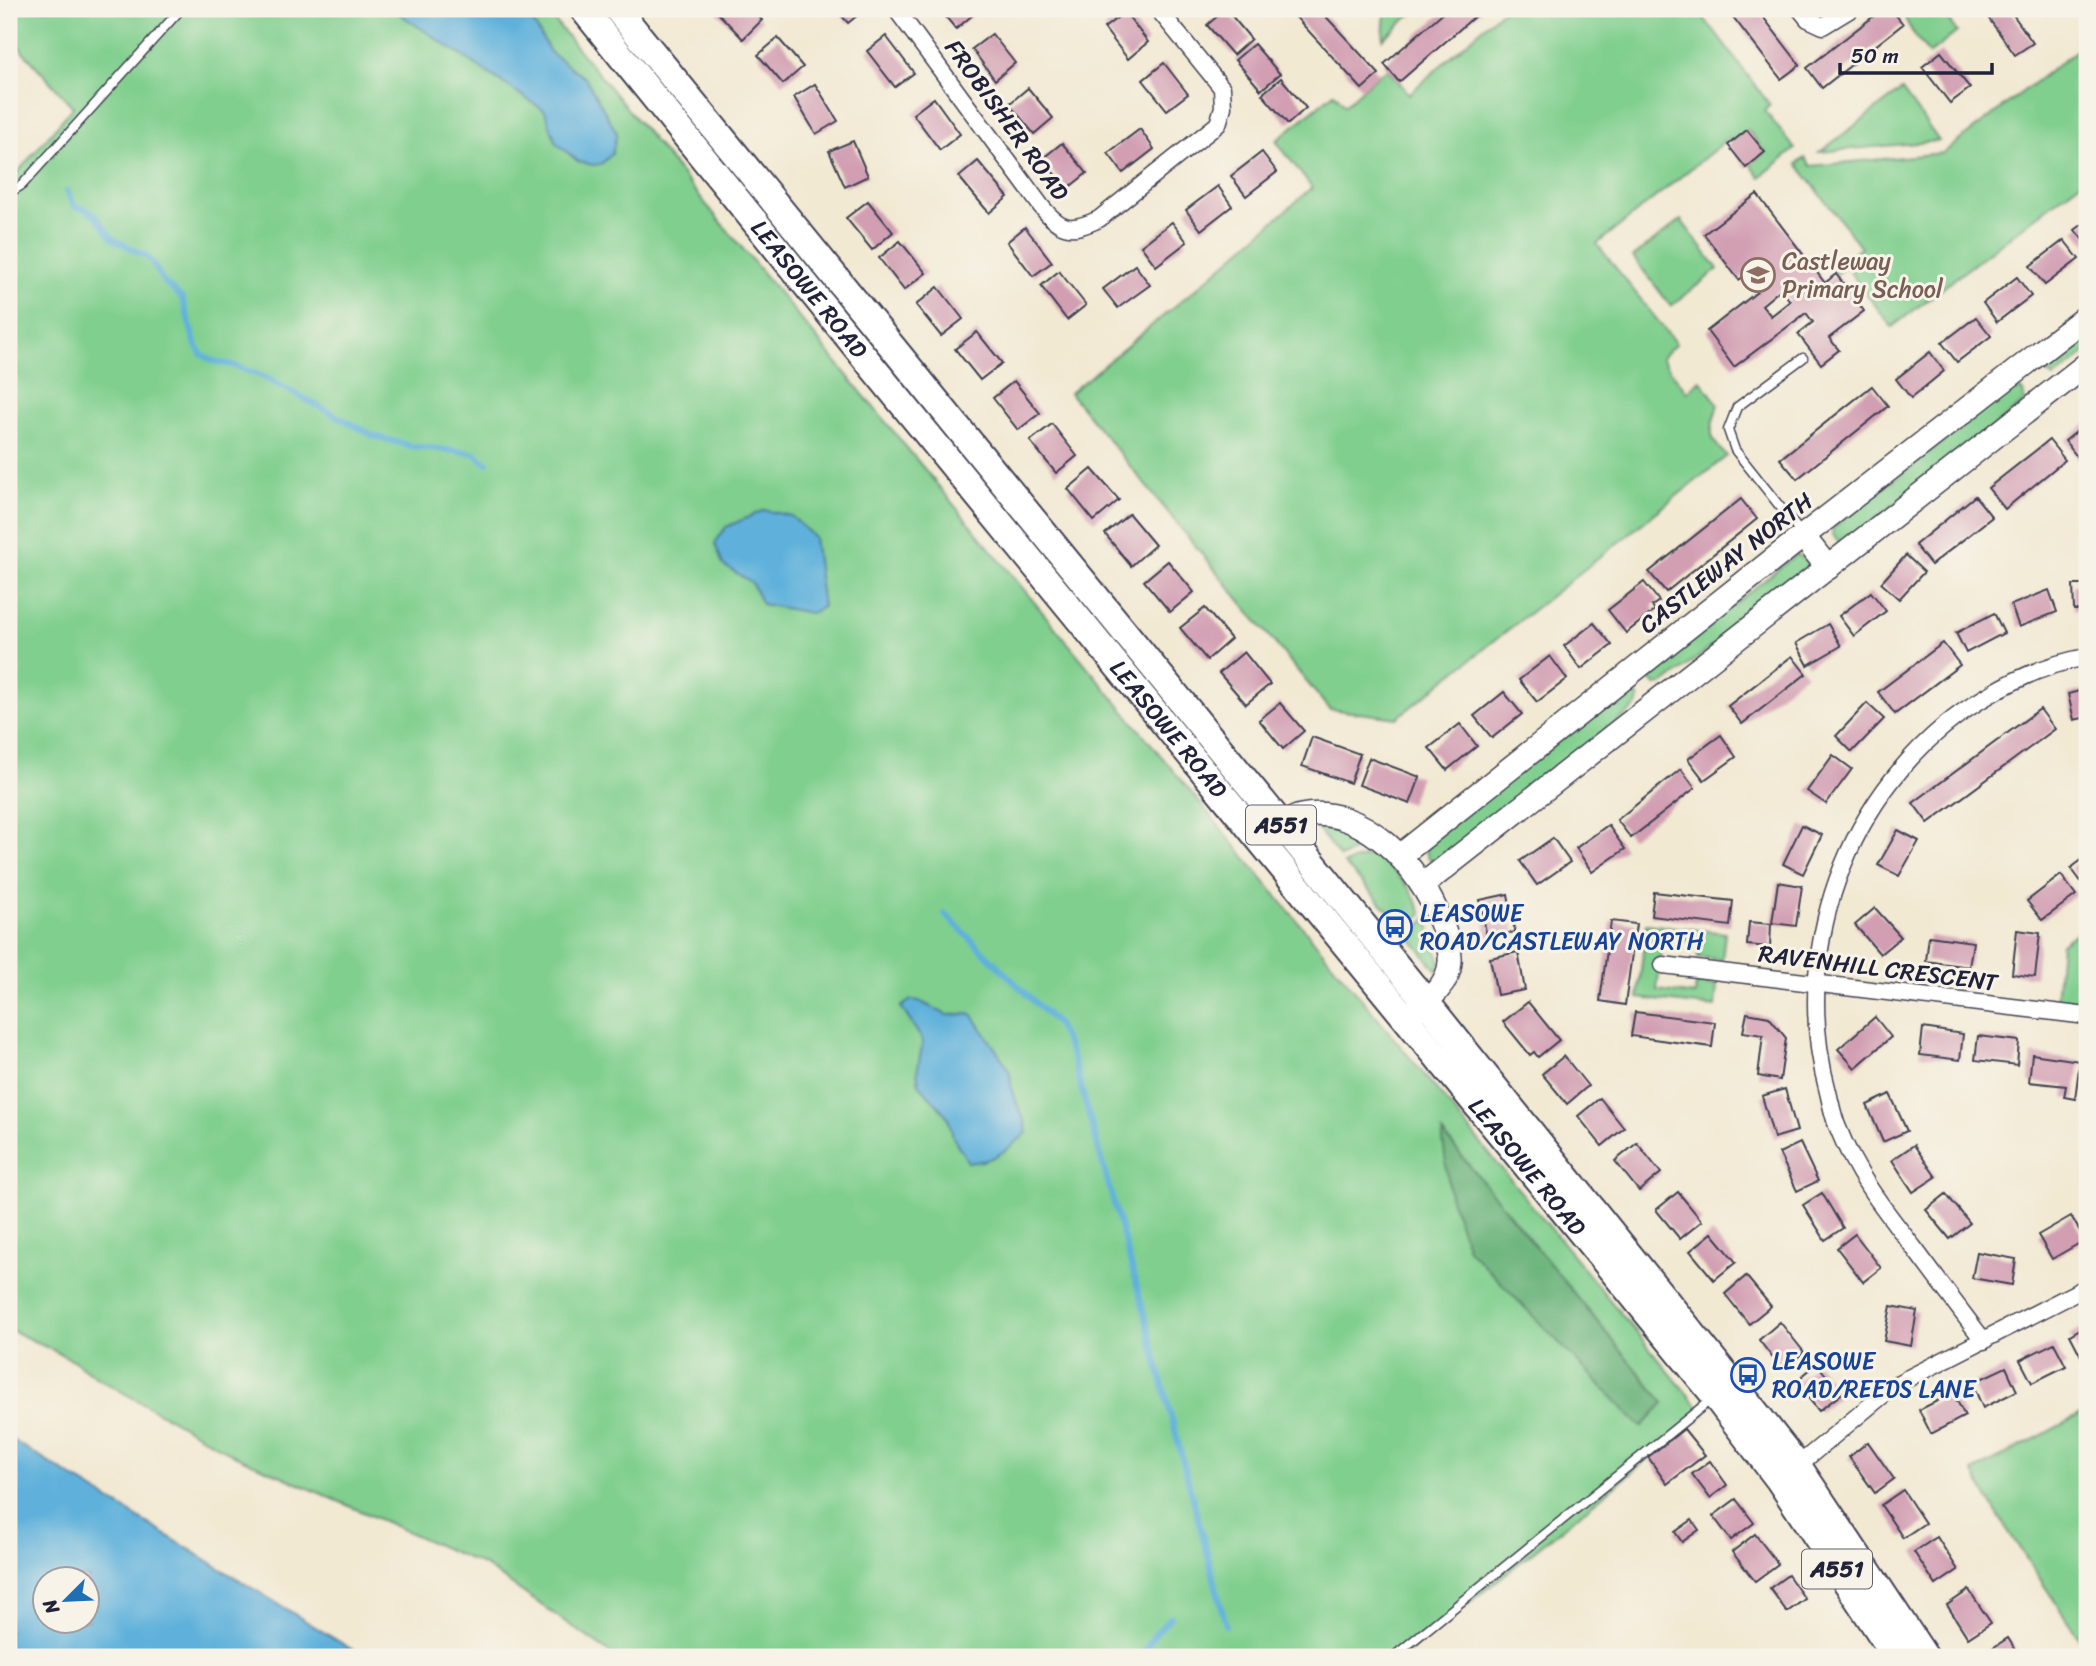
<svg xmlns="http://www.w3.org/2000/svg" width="2096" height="1666" font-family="Sriracha,sans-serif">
	<rect width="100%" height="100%" fill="#f7f3e8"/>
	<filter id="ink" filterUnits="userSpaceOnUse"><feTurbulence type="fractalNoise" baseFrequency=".0143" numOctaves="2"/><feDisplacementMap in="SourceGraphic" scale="14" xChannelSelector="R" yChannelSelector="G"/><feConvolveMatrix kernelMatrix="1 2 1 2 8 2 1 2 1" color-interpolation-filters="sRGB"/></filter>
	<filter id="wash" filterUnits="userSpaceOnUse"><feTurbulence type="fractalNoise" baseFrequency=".00686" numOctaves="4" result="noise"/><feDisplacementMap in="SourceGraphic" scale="28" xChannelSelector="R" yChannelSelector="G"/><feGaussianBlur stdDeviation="1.57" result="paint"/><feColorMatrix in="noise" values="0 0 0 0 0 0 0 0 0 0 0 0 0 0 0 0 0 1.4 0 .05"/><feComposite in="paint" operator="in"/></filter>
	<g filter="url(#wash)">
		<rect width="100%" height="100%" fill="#f2e9d3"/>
		<g fill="#80cf8e" stroke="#517864" stroke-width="2">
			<path d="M9,9H169L175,15L181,9H545C932,477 1315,948 1704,1414L1402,1657H616L485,1566L236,1456L94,1376L73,1360L9,1329V213L11,210V180L73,107L9,36Z"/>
			<path d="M1385,9H1417L1383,39Z"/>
			<path d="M1504,9H1697L1770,105L1765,111L1795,149L1760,177L1750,164L1765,152L1748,130L1732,142L1729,138L1597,244L1676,344L1661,358L1687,392L1700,380L1718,404C1711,430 1705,436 1727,456L1397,718L1329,709L1070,393L1197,288L1312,188L1276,141L1334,93L1345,105L1379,74L1388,69L1409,94Z"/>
			<path d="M1902,9H1941L1957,32L1929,54C1917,39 1906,25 1902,9Z"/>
			<path d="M2081,47L2087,55V177L1892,327L1846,267L1836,274L1833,269L1861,247L1797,164L1805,158L1811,166L1943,153Z"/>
			<path d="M1902,90L1939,141L1820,152Z"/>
			<path d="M1681,220L1718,269L1671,306L1633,257Z"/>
			<path d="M2087,329V352L2054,378L2045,372V363Z"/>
			<path d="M2012,387L2023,391L2025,402L1842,545L1832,534L1833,528Z"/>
			<path d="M1797,554L1809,563L1810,570L1664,684L1655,685L1650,678L1654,668Z"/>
			<path d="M1625,689L1635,692L1639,699L1637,706L1440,861L1430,859L1426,852L1428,843Z"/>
			<path d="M1327,826L1365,845L1340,858L1318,829Z"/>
			<path d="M1377,853L1410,889L1422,913L1407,930L1344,864Z"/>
			<path d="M1427,918L1440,963L1437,971L1410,937Z"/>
			<path d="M1646,924L1725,933L1722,960L1698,957L1699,942L1663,938L1657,990L1695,995L1696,983L1717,986L1715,1007L1638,998Z"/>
			<path d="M2087,925V1003L2056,1001L2061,944Z"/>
			<path d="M2087,1411V1650L2003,1523L1973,1472Z"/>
		</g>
		<path fill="#68b279" stroke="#456a5a" stroke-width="2" d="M1442,1132L1664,1403L1641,1427L1468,1249L1450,1196Z"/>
		<g fill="#5fb1db" stroke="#406a8b" stroke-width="2" fill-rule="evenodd">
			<path d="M392,9H526L550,52L586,79L617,133L612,154L601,164L593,165L579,162L556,143L545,111Z"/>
			<path d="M764,510L791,516L814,537L823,607L811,613L762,604L751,582L723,565L715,543L726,527Z"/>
			<path d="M911,1000L919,1001L947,1015L972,1014L1005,1063L1010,1073L1012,1092L1026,1124L1027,1133C1009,1148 992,1164 968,1162L953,1137L948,1117L919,1084L917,1072L923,1041L901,1007Z"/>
			<path d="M9,1438L364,1657H9ZM46,1578H88V1620H46Z"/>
		</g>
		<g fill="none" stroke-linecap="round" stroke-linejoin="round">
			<g stroke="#5fb1db" stroke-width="6">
				<path d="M67,191L74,206L85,209L95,215L113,239L146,256L152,262L163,281L182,298L195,343L201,354L213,361L232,365L264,377L374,436L411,446L473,453L487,463"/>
				<path d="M945,914L1057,1024L1072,1055L1138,1290L1226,1625"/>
				<path d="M1141,1657L1154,1635L1171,1617"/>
			</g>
		</g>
		<g id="blocks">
			<g fill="#d19eb2" fill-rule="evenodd">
				<path d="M720,9H751L762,20L743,39L717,12Z"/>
				<path d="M836,9H865L848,23Z"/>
				<path d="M939,9H972L975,13L956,29Z"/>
				<path d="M1226,9L1251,39L1233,55L1207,25Z"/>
				<path d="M1295,9H1319L1379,74L1362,89L1291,12Z"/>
				<path d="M1447,9H1483L1399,82L1384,64Z"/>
				<path d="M1727,9H1757L1800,65L1781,79Z"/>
				<path d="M1883,9H1891L1903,24L1822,88L1807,68Z"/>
				<path d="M1982,9H2009L2033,43L2015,55Z"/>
				<path d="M1125,12L1148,42L1128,59L1104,28Z"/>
				<path d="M992,34L1015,63L995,80L972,49Z"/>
				<path d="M886,36L914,73L895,87L867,51Z"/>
				<path d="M778,38L803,67L783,84L758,55Z"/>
				<path d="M1254,44L1280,74L1261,90L1235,60Z"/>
				<path d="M1941,52L1970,88L1950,103L1922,67Z"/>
				<path d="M1164,63L1188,94L1167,110L1143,80Z"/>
				<path d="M1281,78L1306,108L1288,124L1262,94Z"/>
				<path d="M815,84L838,121L816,134L794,97Z"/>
				<path d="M1028,88L1053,118L1034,134L1009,104Z"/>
				<path d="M934,98L960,134L940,150L913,114Z"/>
				<path d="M1140,129L1154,149L1123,173L1108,153Z"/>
				<path d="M1747,130L1765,152L1746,168L1728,145Z"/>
				<path d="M853,141L868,176L845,187L829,151Z"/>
				<path d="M1062,143L1087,173L1067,189L1042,159Z"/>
				<path d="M1262,152L1277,172L1246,196L1231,176Z"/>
				<path d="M978,161L1008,197L989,213L959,177Z"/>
				<path d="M1218,186L1232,206L1201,230L1186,210Z"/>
				<path d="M1757,194L1825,283L1836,274L1864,311L1829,338L1839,350L1821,364L1798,334L1813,322L1806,313L1734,367L1707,331L1757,292L1744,276L1739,280L1704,234ZM1781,289L1790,301L1771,316L1762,305Z"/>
				<path d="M868,201L893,232L872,250L846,218Z"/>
				<path d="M2087,221V245L2075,230Z"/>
				<path d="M1172,222L1187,242L1156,266L1141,246Z"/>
				<path d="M1025,227L1052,262L1033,276L1007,242Z"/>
				<path d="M2064,240L2079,259L2045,285L2030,266Z"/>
				<path d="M900,241L926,273L904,290L879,258Z"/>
				<path d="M1135,265L1150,285L1118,308L1103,289Z"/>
				<path d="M1059,271L1086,305L1067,320L1041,286Z"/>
				<path d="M2017,277L2031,296L1997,322L1983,303Z"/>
				<path d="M938,287L963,319L941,336L916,305Z"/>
				<path d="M1976,317L1991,336L1957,362L1942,343Z"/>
				<path d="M977,332L1002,363L980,380L955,349Z"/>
				<path d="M1930,352L1944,371L1911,398L1896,379Z"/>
				<path d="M1014,381L1040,413L1018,430L993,398Z"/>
				<path d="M1872,386L1888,406L1797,479L1780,459Z"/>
				<path d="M2087,423V457L2081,462L2065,441Z"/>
				<path d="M1052,424L1077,456L1056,473L1030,441Z"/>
				<path d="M2049,440L2065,460L2005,509L1988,488Z"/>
				<path d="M1092,469L1119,500L1094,521L1068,489Z"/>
				<path d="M1975,496L1992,517L1931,565L1915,545Z"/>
				<path d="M1741,499L1757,519L1666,592L1649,572Z"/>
				<path d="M1129,514L1155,545L1131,566L1105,534Z"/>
				<path d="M1906,555L1924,572L1899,599L1881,583Z"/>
				<path d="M1168,561L1194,592L1170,612L1144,581Z"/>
				<path d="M1644,582L1659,601L1652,606L1655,610L1626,633L1608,610Z"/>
				<path d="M2073,585H2087V610H2074Z"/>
				<path d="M2049,590L2057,612L2019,627L2011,605Z"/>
				<path d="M1871,592L1886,611L1854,636L1839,616Z"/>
				<path d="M1205,608L1231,639L1207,660L1180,628Z"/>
				<path d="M1994,613L2004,633L1966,653L1956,633Z"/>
				<path d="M1594,623L1612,645L1581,669L1564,646Z"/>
				<path d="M1828,624L1841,646L1808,665L1796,643Z"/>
				<path d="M1943,643L1960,665L1895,714L1878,692Z"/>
				<path d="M1244,652L1270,684L1246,704L1219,673Z"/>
				<path d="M1550,656L1567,679L1537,702L1519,680Z"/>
				<path d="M1792,656L1806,674L1742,724L1728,706Z"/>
				<path d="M2087,689V717L2074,720L2068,694Z"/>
				<path d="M1504,692L1522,714L1492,738L1474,716Z"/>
				<path d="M1280,703L1304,731L1283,749L1259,720Z"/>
				<path d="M1867,703L1884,719L1852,752L1836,736Z"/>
				<path d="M2040,709L2055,729L1928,823L1913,803Z"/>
				<path d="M1460,724L1477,746L1447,770L1429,748Z"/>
				<path d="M1721,735L1736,757L1704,780L1688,759Z"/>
				<path d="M1312,737L1360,754L1350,783L1302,766Z"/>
				<path d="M1833,755L1852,769L1826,804L1807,791Z"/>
				<path d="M1369,758L1420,777L1410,804L1359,785Z"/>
				<path d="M1681,769L1695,788L1631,838L1617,820Z"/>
				<path d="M1608,825L1625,849L1592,872L1576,848Z"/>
				<path d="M1802,825L1822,835L1803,874L1783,864Z"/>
				<path d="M1898,830L1919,841L1899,876L1878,865Z"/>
				<path d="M1553,838L1570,862L1537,885L1520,861Z"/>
				<path d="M2087,856V886L2085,887L2071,868Z"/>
				<path d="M2061,875L2076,895L2042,920L2027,901Z"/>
				<path d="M1778,882L1802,886L1796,926L1772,923Z"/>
				<path d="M1654,892L1733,901L1730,926L1651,916Z"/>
				<path d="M1508,894L1515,932L1487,938L1480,900Z"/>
				<path d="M1875,908L1901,937L1880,954L1855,925Z"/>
				<path d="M1611,921L1636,924L1625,1005L1600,1001Z"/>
				<path d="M1749,922L1771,924L1770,947L1747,945Z"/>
				<path d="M2017,930L2040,933L2035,977L2012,974Z"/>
				<path d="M1929,936L1973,942L1969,967L1926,961Z"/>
				<path d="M1518,952L1525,990L1497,995L1490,958Z"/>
				<path d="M1528,1002L1559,1040L1538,1057L1534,1052L1530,1055L1503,1022Z"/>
				<path d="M1635,1012L1715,1022L1712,1047L1631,1036Z"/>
				<path d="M1747,1013L1769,1017L1786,1038L1780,1080L1758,1076L1763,1035L1743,1032Z"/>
				<path d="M1875,1017L1891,1037L1855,1068L1838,1049Z"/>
				<path d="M1923,1028L1963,1034L1960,1060L1920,1055Z"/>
				<path d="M1978,1036L2019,1041L2017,1065L1975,1060Z"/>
				<path d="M2032,1054L2080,1061L2075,1099L2064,1097L2066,1086L2029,1082Z"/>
				<path d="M1564,1056L1588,1086L1567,1104L1542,1074Z"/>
				<path d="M1785,1089L1797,1131L1774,1138L1762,1096Z"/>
				<path d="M1890,1094L1907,1131L1883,1142L1867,1105Z"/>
				<path d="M1600,1098L1624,1128L1602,1146L1578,1116Z"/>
				<path d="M1637,1143L1661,1173L1639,1191L1615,1161Z"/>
				<path d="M1800,1143L1818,1181L1797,1191L1779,1153Z"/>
				<path d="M1914,1145L1936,1177L1913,1192L1892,1160Z"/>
				<path d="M1678,1192L1702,1221L1680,1239L1656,1210Z"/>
				<path d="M1822,1193L1843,1228L1825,1240L1803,1205Z"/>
				<path d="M1946,1194L1970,1223L1950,1239L1926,1210Z"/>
				<path d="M2071,1216L2085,1240L2052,1259L2038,1235Z"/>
				<path d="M1712,1233L1736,1262L1714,1280L1690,1251Z"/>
				<path d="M1855,1234L1881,1268L1863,1282L1837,1248Z"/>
				<path d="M1977,1252L2016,1259L2012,1285L1972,1278Z"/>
				<path d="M1746,1276L1771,1306L1749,1324L1725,1294Z"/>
				<path d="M1891,1306L1917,1311L1911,1346L1884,1341Z"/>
				<path d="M1780,1322L1804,1352L1782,1370L1759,1340Z"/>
				<path d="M2087,1325V1355L2082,1358L2070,1335Z"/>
				<path d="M2054,1343L2066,1366L2032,1383L2020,1360Z"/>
				<path d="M1817,1364L1841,1394L1819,1411L1795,1382Z"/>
				<path d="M2006,1367L2017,1391L1983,1408L1972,1383Z"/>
				<path d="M1953,1393L1965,1416L1931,1434L1919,1410Z"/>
				<path d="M1684,1429L1705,1455L1667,1484L1648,1457Z"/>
				<path d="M1868,1442L1894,1479L1875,1493L1849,1457Z"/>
				<path d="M1710,1461L1727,1485L1710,1498L1692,1474Z"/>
				<path d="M1903,1490L1925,1523L1903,1538L1881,1505Z"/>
				<path d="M1736,1499L1754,1523L1731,1540L1713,1516Z"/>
				<path d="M1692,1520L1699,1530L1682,1542L1675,1532Z"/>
				<path d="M1755,1534L1778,1564L1755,1581L1732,1552Z"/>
				<path d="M1937,1537L1958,1570L1936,1585L1914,1552Z"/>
				<path d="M1788,1575L1805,1599L1787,1612L1770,1588Z"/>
				<path d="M1969,1590L1991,1623L1968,1638L1947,1605Z"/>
				<path d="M2008,1638L2020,1657H1987L1985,1653Z"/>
			</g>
		</g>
	</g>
	<g filter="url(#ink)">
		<use href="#blocks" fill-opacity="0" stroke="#414052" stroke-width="2"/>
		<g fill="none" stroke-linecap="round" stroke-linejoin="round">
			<g stroke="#414052" stroke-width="11">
				<g id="lane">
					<path d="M9,193L22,185L181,9"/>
					<path d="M1801,533L1735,450L1728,430L1737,407L1803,358"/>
					<path d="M1393,1657L1713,1398"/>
				</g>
			</g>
			<g stroke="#414052" stroke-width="19">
				<g id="street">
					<path d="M896,9L1041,206C1061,231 1071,232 1099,219L1218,124L1223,107L1222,88L1158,9"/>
					<path d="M1800,9L1808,19L1823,26L1851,9"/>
					<path d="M1663,965L2087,1016"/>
					<path d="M1984,1341C1960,1310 1937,1279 1914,1248C1883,1208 1857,1176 1838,1128C1833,1117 1831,1104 1828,1092C1787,942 1854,773 1989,695C2019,677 2052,663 2087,657"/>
					<path d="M1791,1471L1895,1385L2087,1287"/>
				</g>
			</g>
			<g stroke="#414052" stroke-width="26">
				<g id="secondary">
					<path d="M1803,536L1828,568"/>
					<path d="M1270,837C1279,830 1290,818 1301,816C1363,803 1420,868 1440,920C1445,932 1451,949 1450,962C1449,984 1429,1000 1413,1012"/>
					<path d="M1401,855L1803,536L2087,316"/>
					<path d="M1424,884L2087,364"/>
				</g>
			</g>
			<g stroke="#414052" stroke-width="30">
				<g id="primary">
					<path id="s1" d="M583,9L874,369L1715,1396L1779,1480L1896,1657"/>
					<path d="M617,9L1426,1002L1753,1409L1798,1466L1925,1657"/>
				</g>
			</g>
			<use href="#lane" stroke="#fff" stroke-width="8"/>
			<use href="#street" stroke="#fff" stroke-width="16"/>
			<use href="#secondary" stroke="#fff" stroke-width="23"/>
			<use href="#primary" stroke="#fff" stroke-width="26"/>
		</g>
	</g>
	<defs>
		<g id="school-ring" transform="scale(1.75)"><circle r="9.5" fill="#f7f3e8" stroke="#8d6e63" stroke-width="1.5"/><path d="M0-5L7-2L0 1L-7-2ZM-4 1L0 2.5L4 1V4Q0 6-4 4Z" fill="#8d6e63"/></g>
		<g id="bus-ring" transform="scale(1.75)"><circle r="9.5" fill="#f7f3e8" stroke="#1a4fb4" stroke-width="1.5"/><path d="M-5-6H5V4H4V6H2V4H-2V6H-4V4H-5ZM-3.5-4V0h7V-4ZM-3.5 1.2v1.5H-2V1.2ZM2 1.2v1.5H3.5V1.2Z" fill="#1a4fb4"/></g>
	</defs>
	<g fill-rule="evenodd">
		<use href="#school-ring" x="1758" y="275"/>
		<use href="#bus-ring" x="1395" y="927"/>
		<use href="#bus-ring" x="1748" y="1375"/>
	</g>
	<g text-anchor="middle" stroke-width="6" stroke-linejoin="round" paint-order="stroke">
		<g fill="#f7f3e8" stroke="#62616f" stroke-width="2">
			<rect x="1246" y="805.5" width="70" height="39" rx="5"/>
			<rect x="1802" y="1549.5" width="70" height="39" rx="5"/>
		</g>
		<g font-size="23" font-weight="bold" fill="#22223b">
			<text x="1281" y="833">A551</text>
			<text x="1837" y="1577">A551</text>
		</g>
		<g font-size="24" fill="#22223b" stroke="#f7f3e8">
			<text transform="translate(1007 120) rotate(54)" y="8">FROBISHER ROAD</text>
			<text dy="8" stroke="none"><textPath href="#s1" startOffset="360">LEASOWE ROAD</textPath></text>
			<text transform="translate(1726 563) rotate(-38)" y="8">CASTLEWAY NORTH</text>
			<text dy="8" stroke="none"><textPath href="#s1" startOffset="928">LEASOWE ROAD</textPath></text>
			<text transform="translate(1878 968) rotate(7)" y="8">RAVENHILL CRESCENT</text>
			<text dy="8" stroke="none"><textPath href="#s1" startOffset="1494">LEASOWE ROAD</textPath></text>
		</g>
		<g font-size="24" fill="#785e54" stroke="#f7f3e8" text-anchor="start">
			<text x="1782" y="269">Castleway<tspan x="1782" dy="28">Primary School</tspan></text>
		</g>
		<g font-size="24" fill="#164399" stroke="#f7f3e8" text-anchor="start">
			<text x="1420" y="921">LEASOWE<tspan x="1420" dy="28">ROAD/CASTLEWAY NORTH</tspan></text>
			<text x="1772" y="1369">LEASOWE<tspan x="1772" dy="28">ROAD/REEDS LANE</tspan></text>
		</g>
	</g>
	<rect width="2096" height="1666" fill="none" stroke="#f7f3e8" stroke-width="35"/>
	<g transform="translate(66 1600) rotate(246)"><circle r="33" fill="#f7f3e8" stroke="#a29fa3" stroke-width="2"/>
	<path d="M0-5L12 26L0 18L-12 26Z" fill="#1f6fb2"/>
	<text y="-10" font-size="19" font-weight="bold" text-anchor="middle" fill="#22223b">N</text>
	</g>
	<path d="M1840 63v10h152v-10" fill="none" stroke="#22223b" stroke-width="3.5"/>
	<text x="1851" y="63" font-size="21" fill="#22223b" stroke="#f7f3e8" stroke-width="5" paint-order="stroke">50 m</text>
</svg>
